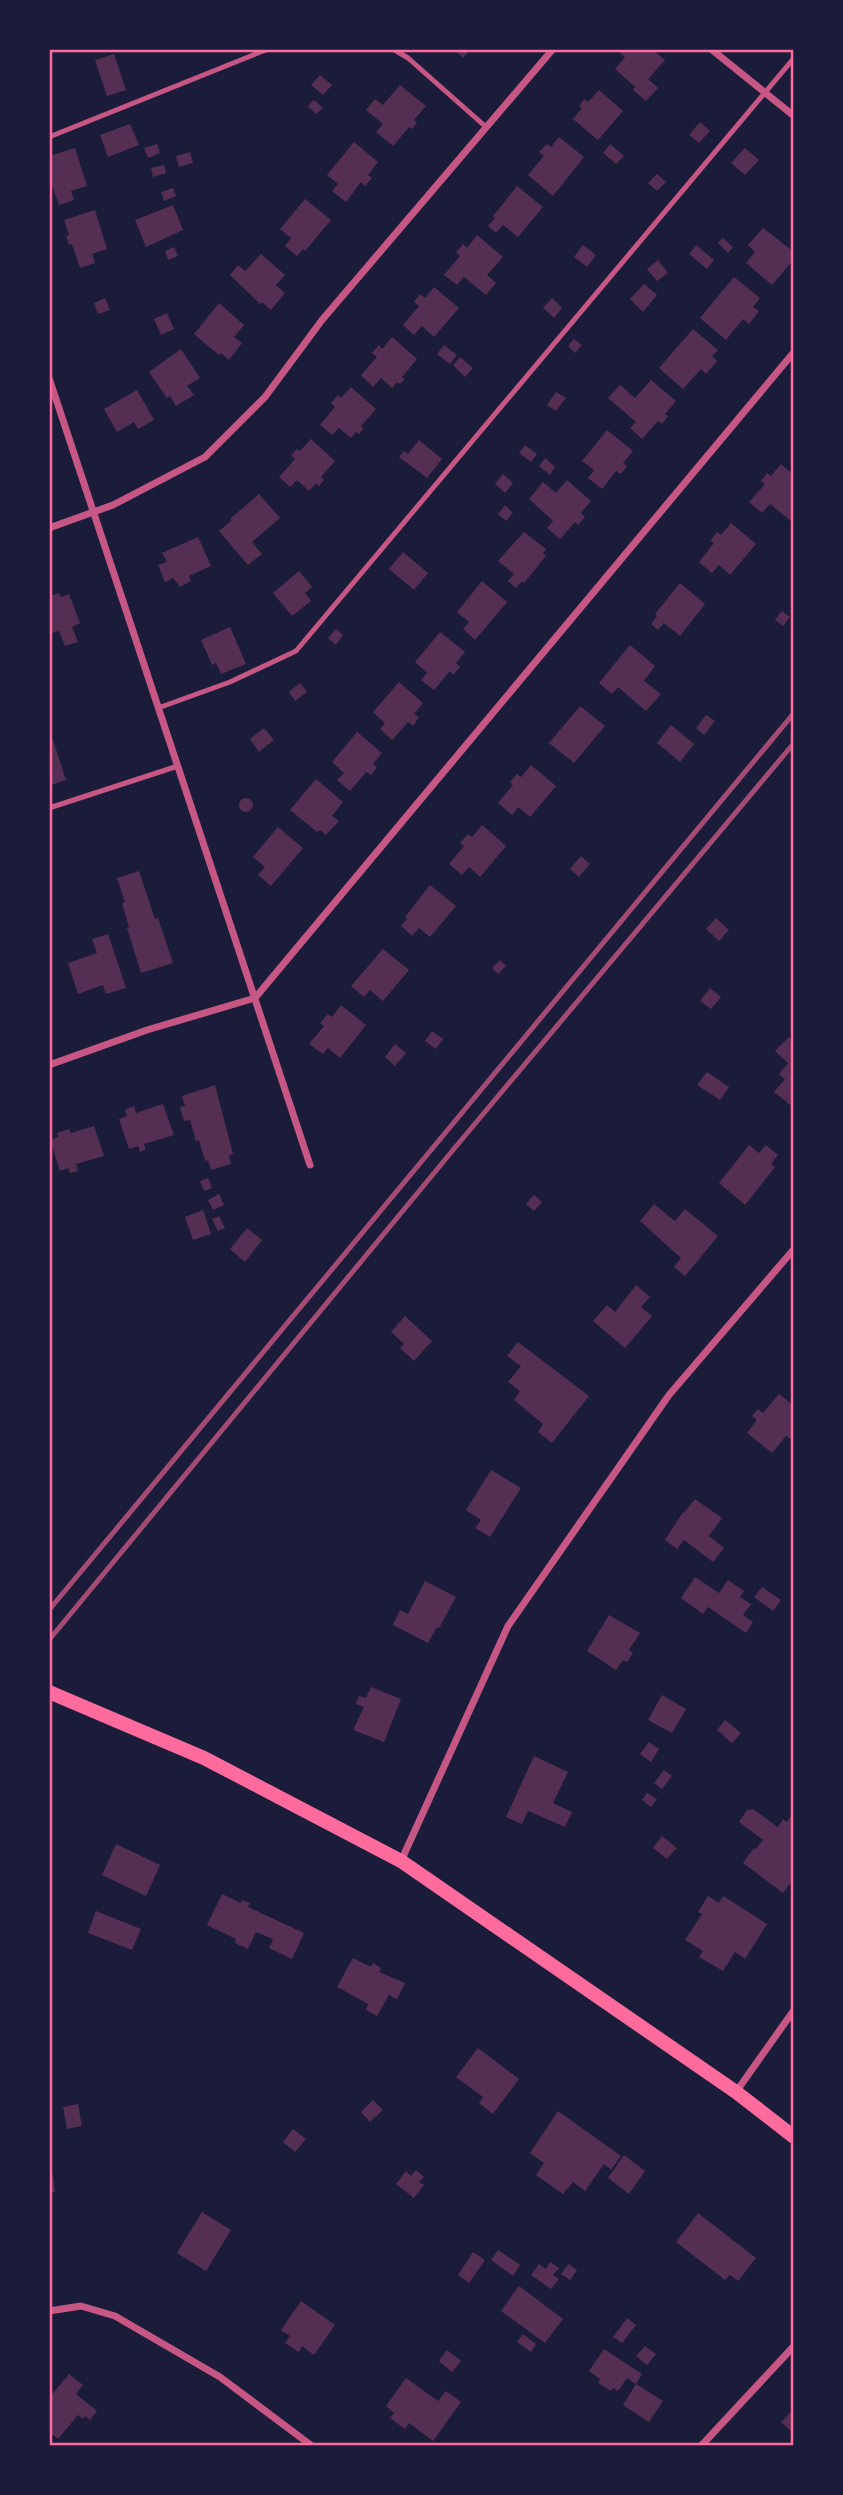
<svg xmlns="http://www.w3.org/2000/svg" width="843" height="2495" font-family="Overpass,sans-serif">
	<rect width="100%" height="100%" fill="#1b1b3a"/>
	<g fill="#542f53">
		<path d="M454,49H471L463,58Z"/>
		<path d="M624,49H652L665,60L648,79L658,88L646,101L633,90L635,87L615,69L625,57L620,53Z"/>
		<path d="M114,54L126,90L107,96L95,60Z"/>
		<path d="M320,75L332,85L323,95L311,85Z"/>
		<path d="M400,85L426,106L414,120L417,123L412,129L409,127L393,146L376,132L383,124L366,110L375,99L383,105Z"/>
		<path d="M599,90L623,111L598,140L573,119L582,108L579,106L584,99L588,102Z"/>
		<path d="M314,100L323,108L316,114L308,106Z"/>
		<path d="M700,122L710,131L699,143L689,135Z"/>
		<path d="M130,124L139,145L108,157L100,135Z"/>
		<path d="M559,137L584,157L553,196L528,175L544,156L539,152L547,144L551,147Z"/>
		<path d="M354,142L378,162L368,175L372,178L365,186L361,182L346,202L332,191L338,184L327,175Z"/>
		<path d="M157,144L160,153L148,158L144,148Z"/>
		<path d="M610,144L624,156L616,164L603,153Z"/>
		<path d="M75,148L87,186L71,191L74,200L59,205L51,183L49,184V156Z"/>
		<path d="M745,148L759,160L745,175L731,163Z"/>
		<path d="M190,152L193,163L179,167L176,156Z"/>
		<path d="M164,165L166,173L153,177L151,168Z"/>
		<path d="M657,174L666,182L657,191L648,183Z"/>
		<path d="M517,186L543,207L518,237L503,225L496,233L488,226L495,218L493,216Z"/>
		<path d="M173,188L176,196L164,201L161,192Z"/>
		<path d="M305,199L331,220L305,251L303,249L297,256L285,246L291,238L280,229Z"/>
		<path d="M173,205L183,230L146,247L135,220Z"/>
		<path d="M95,210L107,249L92,254L95,263L80,268L72,244L69,245L66,236L69,235L64,220Z"/>
		<path d="M763,228L794,252V259L772,285L746,263L755,252L748,245Z"/>
		<path d="M477,235L503,257L487,275L496,283L486,295L464,277L457,285L444,275L460,256L456,252L463,244L467,248Z"/>
		<path d="M723,238L733,247L728,253L718,243Z"/>
		<path d="M583,245L596,255L587,267L574,257Z"/>
		<path d="M696,245L714,260L707,269L689,254Z"/>
		<path d="M174,247L178,256L168,260L165,251Z"/>
		<path d="M261,254L285,275L276,285L285,293L271,310L262,302L260,304L230,275L238,265L245,271Z"/>
		<path d="M658,260L668,273L657,281L647,269Z"/>
		<path d="M734,277L760,298L753,307L759,311L749,324L743,319L726,340L700,318Z"/>
		<path d="M644,284L657,295L643,312L630,299Z"/>
		<path d="M434,287L459,308L434,337L422,326L414,335L403,325L419,306L414,302L420,294L425,298Z"/>
		<path d="M105,298L110,310L98,314L94,303Z"/>
		<path d="M552,298L562,308L554,318L543,308Z"/>
		<path d="M219,303L244,325L234,337L242,343L229,360L221,353L219,355L194,334Z"/>
		<path d="M167,313L174,329L161,335L154,319Z"/>
		<path d="M693,329L718,350L712,356L717,361L706,374L701,369L683,389L659,368Z"/>
		<path d="M392,337L417,359L402,377L405,379L400,384L397,382L392,388L381,378L373,387L361,375L377,357L372,353L379,345L382,349Z"/>
		<path d="M574,339L582,345L575,353L568,346Z"/>
		<path d="M444,345L457,355L450,364L437,354Z"/>
		<path d="M181,349L200,378L187,386L194,395L176,406L170,396L167,398L149,372Z"/>
		<path d="M460,357L473,368L465,377L453,365Z"/>
		<path d="M651,380L676,401L665,414L668,416L662,424L658,421L642,439L630,428L636,422L608,398L620,385L635,398Z"/>
		<path d="M351,387L376,409L361,426L363,429L359,434L356,432L351,438L339,428L332,435L320,425L335,407L331,403L338,395L341,398Z"/>
		<path d="M137,390L154,420L138,429L134,422L117,432L104,409Z"/>
		<path d="M556,392L566,398L556,411L547,405Z"/>
		<path d="M607,430L633,451L623,463L627,466L621,474L616,471L602,489L588,478L594,470L582,461Z"/>
		<path d="M311,439L335,461L321,477L324,480L319,486L316,483L309,491L297,480L290,487L279,477L295,459L291,455L297,449L300,451Z"/>
		<path d="M419,440L442,459L427,478L399,457L404,451L408,454Z"/>
		<path d="M525,445L537,454L531,462L519,453Z"/>
		<path d="M545,458L555,467L550,475L539,466Z"/>
		<path d="M781,464L794,475V518L791,521L770,504L762,513L749,502L765,484L761,481L767,473L771,476Z"/>
		<path d="M503,474L513,483L505,493L495,484Z"/>
		<path d="M567,480L591,501L581,513L585,517L578,525L575,522L560,539L547,528L553,521L529,499L543,482L556,493Z"/>
		<path d="M259,494L280,518L252,542L262,554L248,565L219,531L232,520L230,519Z"/>
		<path d="M505,505L513,513L506,521L498,514Z"/>
		<path d="M731,523L756,544L730,575L719,565L712,573L699,562L714,543L710,541L717,532L721,535Z"/>
		<path d="M524,532L546,549L543,554L546,556L524,583L522,581L516,588L508,581L514,574L498,561Z"/>
		<path d="M198,537L211,566L189,576L191,581L180,587L173,578L165,582L158,565L167,562L162,553Z"/>
		<path d="M403,552L428,573L414,590L389,569Z"/>
		<path d="M299,571L312,587L305,593L311,601L292,616L273,593Z"/>
		<path d="M482,581L507,602L475,640L463,629L469,622L457,612Z"/>
		<path d="M680,583L705,604L680,636L664,623L658,630L651,624L657,616L655,614Z"/>
		<path d="M59,593L61,597L69,594L80,623L72,627L78,642L65,646L59,631L49,634V601L53,599L51,596Z"/>
		<path d="M782,611L790,617L783,626L775,620Z"/>
		<path d="M230,627L246,664L221,674L216,663L212,665L201,640Z"/>
		<path d="M336,629L343,635L336,645L328,638Z"/>
		<path d="M440,632L465,652L456,663L460,667L453,675L450,671L434,690L421,680L427,673L415,662Z"/>
		<path d="M630,645L655,666L644,681L661,694L646,711L618,687L612,694L599,683Z"/>
		<path d="M399,682L423,703L414,714L419,717L413,726L408,722L392,740L380,729L385,723L373,712Z"/>
		<path d="M300,683L307,692L295,701L289,692Z"/>
		<path d="M580,706L605,726L574,763L549,743Z"/>
		<path d="M706,715L715,721L704,735L696,728Z"/>
		<path d="M671,725L694,744L680,762L657,743Z"/>
		<path d="M264,728L274,740L259,752L250,739Z"/>
		<path d="M357,732L382,753L373,764L377,767L371,775L366,772L350,791L337,780L344,773L332,762Z"/>
		<path d="M53,740L66,780L49,786V742Z"/>
		<path d="M531,765L556,786L530,817L518,807L512,815L498,803L513,785L510,782L517,774L521,777Z"/>
		<path d="M316,779L343,802L332,816L339,821L326,835L320,830L317,832L290,810Z"/>
		<circle cx="246" cy="805" r="7"/>
		<path d="M482,825L506,846L480,877L469,867L462,875L449,864L464,846L460,843L468,834L472,837Z"/>
		<path d="M278,827L303,848L271,886L258,875L265,867L253,857Z"/>
		<path d="M581,856L590,864L579,877L570,869Z"/>
		<path d="M139,871L155,919L158,918L173,963L141,973L127,928L129,927L122,903L125,902L117,878Z"/>
		<path d="M430,885L456,906L430,937L419,928L412,936L401,926L407,919L405,917Z"/>
		<path d="M716,918L729,930L719,941L706,929Z"/>
		<path d="M108,934L126,988L106,994L103,985L78,994L68,963L97,953L92,939Z"/>
		<path d="M383,949L409,970L383,1001L370,990L364,997L351,986Z"/>
		<path d="M500,960L506,966L498,974L492,968Z"/>
		<path d="M710,988L721,997L711,1009L700,1001Z"/>
		<path d="M341,1005L366,1025L340,1058L328,1048L323,1054L309,1044L324,1026L320,1023L328,1014L332,1017Z"/>
		<path d="M432,1031L443,1039L436,1049L425,1041Z"/>
		<path d="M789,1037L794,1041V1108L774,1092L785,1079L779,1074L788,1063L775,1051Z"/>
		<path d="M395,1044L406,1053L395,1066L385,1057Z"/>
		<path d="M707,1072L729,1087L720,1100L697,1085Z"/>
		<path d="M215,1085L233,1154L229,1155L231,1164L211,1170L208,1160L205,1161L199,1140L196,1141L190,1120L184,1121L180,1107L185,1106L182,1096Z"/>
		<path d="M163,1104L174,1135L144,1144L146,1149L140,1152L138,1146L129,1149L119,1119L127,1116L125,1110L134,1106L136,1113Z"/>
		<path d="M94,1126L104,1156L76,1164L78,1171L70,1173L68,1168L60,1171L50,1140L58,1137L57,1133L69,1129L71,1133Z"/>
		<path d="M749,1145L759,1153L766,1145L778,1155L771,1164L775,1167L745,1205L719,1183Z"/>
		<path d="M208,1178L212,1188L204,1191L200,1181Z"/>
		<path d="M219,1194L224,1205L213,1210L208,1200Z"/>
		<path d="M534,1195L542,1202L534,1211L526,1204Z"/>
		<path d="M654,1204L675,1221L685,1209L718,1236L685,1276L674,1267L681,1258L640,1221Z"/>
		<path d="M203,1210L211,1234L193,1240L185,1217Z"/>
		<path d="M219,1216L225,1228L218,1231L212,1219Z"/>
		<path d="M247,1228L262,1240L245,1262L230,1249Z"/>
		<path d="M636,1285L650,1297L641,1307L652,1316L625,1348L593,1321L607,1305L615,1312Z"/>
		<path d="M405,1316L432,1341L414,1361L400,1348L404,1344L391,1332Z"/>
		<path d="M518,1342L589,1396L552,1443L538,1432L543,1424L514,1400L520,1391L508,1382L521,1366L507,1356Z"/>
		<path d="M779,1394L794,1406V1435L791,1439L786,1436L772,1453L747,1433L757,1420L752,1416L758,1409L763,1413Z"/>
		<path d="M491,1470L521,1488L490,1537L475,1528L481,1520L466,1510Z"/>
		<path d="M695,1499L722,1518L709,1536L724,1548L713,1562L684,1540L677,1549L665,1540L683,1512L684,1513Z"/>
		<path d="M695,1577L719,1593L728,1580L744,1591L740,1597L751,1604L743,1615L753,1622L746,1633L708,1607L703,1614L681,1598Z"/>
		<path d="M425,1581L456,1597L439,1628L437,1627L428,1643L393,1625L400,1610L408,1614Z"/>
		<path d="M762,1587L781,1600L773,1611L754,1597Z"/>
		<path d="M609,1615L640,1633L629,1650L633,1653L627,1662L623,1660L616,1670L587,1651Z"/>
		<path d="M371,1687L401,1699L384,1742L353,1730L364,1707L356,1704L359,1696L366,1698Z"/>
		<path d="M662,1695L686,1709L672,1733L648,1720Z"/>
		<path d="M725,1720L741,1733L732,1743L717,1730Z"/>
		<path d="M649,1742L659,1749L651,1762L640,1754Z"/>
		<path d="M534,1756L568,1772L553,1803L572,1812L565,1827L528,1811L522,1824L506,1817Z"/>
		<path d="M664,1770L672,1776L662,1789L654,1783Z"/>
		<path d="M647,1793L657,1799L651,1807L642,1800Z"/>
		<path d="M753,1809L778,1827L783,1819L787,1822L794,1811V1878L783,1893L743,1863L754,1848L756,1849L763,1840L739,1822L747,1810Z"/>
		<path d="M662,1836L677,1848L667,1859L653,1848Z"/>
		<path d="M116,1844L160,1865L146,1896L102,1875Z"/>
		<path d="M222,1894L241,1903L242,1900L250,1903L248,1907L304,1933L292,1959L269,1948L273,1939L256,1932L248,1949L235,1943L236,1939L207,1925Z"/>
		<path d="M708,1896L719,1903L723,1896L767,1924L745,1959L735,1952L723,1971L699,1957L703,1951L685,1940L702,1914L698,1912Z"/>
		<path d="M96,1911L141,1929L132,1950L88,1933Z"/>
		<path d="M353,1958L371,1967L373,1963L381,1968L379,1972L405,1983L397,1999L389,1995L377,2016L366,2010L368,2004L337,1987Z"/>
		<path d="M478,2048L519,2079L493,2114L479,2103L483,2097L456,2077Z"/>
		<path d="M373,2100L383,2110L370,2122L361,2112Z"/>
		<path d="M78,2104L82,2126L67,2129L63,2107Z"/>
		<path d="M558,2111L621,2156L611,2170L604,2164L585,2191L573,2182L563,2194L536,2175L544,2163L530,2153Z"/>
		<path d="M293,2129L306,2139L295,2152L283,2142Z"/>
		<path d="M624,2155L645,2171L629,2194L608,2178Z"/>
		<path d="M51,2162L55,2192L49,2193V2163Z"/>
		<path d="M416,2170L424,2177L419,2182L424,2185L414,2198L396,2184L406,2171L411,2176Z"/>
		<path d="M202,2212L231,2230L206,2271L177,2253Z"/>
		<path d="M698,2213L756,2258L738,2281L730,2275L725,2280L676,2242Z"/>
		<path d="M498,2250L520,2265L513,2276L491,2260Z"/>
		<path d="M473,2252L485,2260L469,2283L458,2275Z"/>
		<path d="M550,2262L559,2268L553,2275L559,2279L551,2289L531,2275L539,2264L546,2269Z"/>
		<path d="M569,2264L577,2270L570,2280L561,2274Z"/>
		<path d="M519,2286L563,2319L545,2343L501,2311Z"/>
		<path d="M301,2301L335,2325L314,2355L302,2346L299,2352L285,2343L290,2336L281,2330Z"/>
		<path d="M627,2318L636,2325L622,2343L613,2337Z"/>
		<path d="M523,2334L536,2344L531,2352L517,2342Z"/>
		<path d="M645,2346L656,2354L647,2365L636,2356Z"/>
		<path d="M604,2349L642,2374L636,2384L627,2378L618,2391L613,2388L611,2391L598,2383L600,2379L589,2371Z"/>
		<path d="M447,2350L461,2361L452,2372L439,2361Z"/>
		<path d="M69,2374L83,2385L76,2394L97,2411L90,2420L85,2416L83,2419L78,2415L58,2439L49,2432V2398Z"/>
		<path d="M406,2378L438,2401L446,2391L461,2402L433,2441L409,2423L405,2429L390,2418L394,2413L386,2406Z"/>
		<path d="M636,2384L663,2401L649,2422L623,2405Z"/>
		<path d="M794,2409V2434L781,2422Z"/>
	</g>
	<g fill="none" stroke-linecap="round" stroke-linejoin="round">
		<g stroke="#c65784" stroke-width="5">
			<path d="M393,49L408,58L486,127"/>
			<path d="M49,137L268,49"/>
			<path d="M158,708L230,682L296,651L794,58"/>
			<path d="M49,808L178,766"/>
		</g>
		<g stroke="#c65784" stroke-width="7">
			<path d="M711,49L794,116"/>
			<path d="M49,378L310,1165"/>
			<path d="M49,528L113,505L205,457L265,397L322,320L553,49"/>
			<path d="M49,1065L147,1030L255,998L794,352"/>
			<path d="M401,1861L508,1626L669,1395L794,1249"/>
			<path d="M736,2092L794,2010"/>
			<path d="M49,2311L81,2306L115,2316L220,2377L312,2446"/>
			<path d="M701,2446L794,2346"/>
		</g>
		<path stroke="#ff6b9d" stroke-width="14" d="M49,1692L204,1758L401,1861L736,2092L794,2137"/>
		<g stroke="#a44b75" stroke-width="5">
			<path d="M49,1610L794,713"/>
			<path d="M49,1640L453,1150L794,743"/>
		</g>
	</g>
	<rect width="843" height="2495" fill="none" stroke="#1b1b3a" stroke-width="102"/>
	<rect x="51" y="51" width="741" height="2393" fill="none" stroke="#ff6b9d" stroke-width="2.5"/>
</svg>
